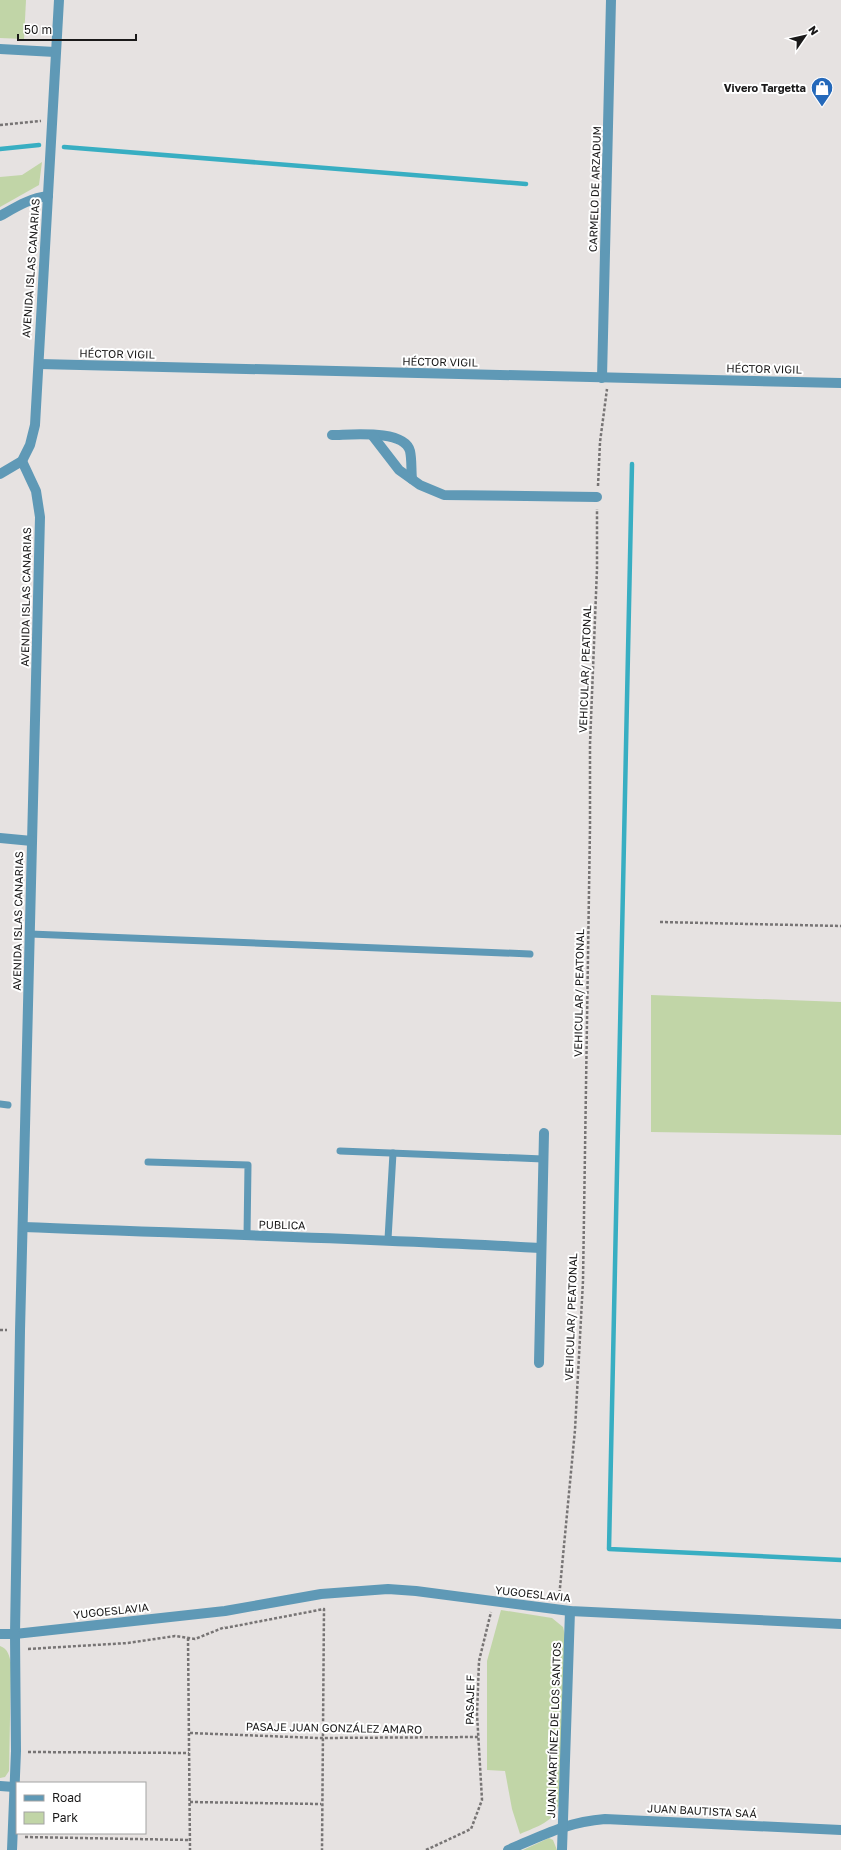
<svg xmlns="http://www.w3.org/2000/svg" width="841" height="1850" font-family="'Golos Text',sans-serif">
	<rect width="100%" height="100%" fill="#e6e2e1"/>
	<g fill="#c1d5a7">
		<path d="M0,0H26L24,39L0,38Z"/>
		<path d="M42,162L39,185L0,207V177L22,175Z"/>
		<path d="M651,995L841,1002V1135L651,1132Z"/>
		<path d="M501,1610L552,1618L563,1627L565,1635L560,1803C553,1823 538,1826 520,1834L512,1809L505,1771L487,1770V1661Z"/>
		<path d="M0,1646C8,1649 9,1655 11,1663L9,1771L5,1777L0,1778Z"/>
		<path d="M549,1838L553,1840L557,1850H523Z"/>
	</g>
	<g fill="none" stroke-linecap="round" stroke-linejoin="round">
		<g stroke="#38aec2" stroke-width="4.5">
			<path d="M64,147L526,184"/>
			<path d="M0,149L39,145"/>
			<path d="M632,464L609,1549L841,1560"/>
		</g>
		<g stroke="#777474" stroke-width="2.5" stroke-dasharray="3 2" stroke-linecap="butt">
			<path d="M0,125L41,121"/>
			<path d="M598,486L600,442L607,389"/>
			<path d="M660,922L841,926"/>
			<path d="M0,1330H7"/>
			<path d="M559,1598L575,1430L583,1281L590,826V744L597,569V509"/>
			<path d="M225,1628L324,1609L322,1850"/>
			<path d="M188,1638L190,1850"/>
			<path d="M28,1649L128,1643L175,1636L195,1639L225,1627"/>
			<path d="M190,1733L318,1738L478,1737"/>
			<path d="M28,1752L189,1753"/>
			<path d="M190,1802L321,1804"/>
			<path d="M25,1837L190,1840"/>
			<path d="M426,1850L471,1829L482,1800L477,1714L479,1661L491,1612"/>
		</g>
		<g stroke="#5f99b6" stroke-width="7">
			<path d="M30,934L530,954"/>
			<path d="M0,1104L8,1105"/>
			<path d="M340,1151L543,1159"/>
			<path d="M148,1162L248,1165L247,1236"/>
			<path d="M388,1239L393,1153"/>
		</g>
		<g stroke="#5f99b6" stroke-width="10">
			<path d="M0,49L55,52"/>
			<path d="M0,216C16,207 30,198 48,196"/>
			<path d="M39,364L841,383"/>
			<path d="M602,378L611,0"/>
			<path d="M332,435C351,435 404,429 410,451C412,460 411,470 412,479"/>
			<path d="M372,435L399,470L420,485L444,495L597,497"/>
			<path d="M22,461L36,491L40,517L20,1331L15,1634L225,1611L321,1594L388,1589L416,1591L570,1611L841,1624"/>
			<path d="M0,838L32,841"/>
			<path d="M23,1227C196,1234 369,1238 541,1248"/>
			<path d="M539,1363L544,1133"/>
			<path d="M0,1786L14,1787"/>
			<path d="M508,1850C543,1835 567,1822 605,1819L841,1830"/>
			<path d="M562,1850L570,1611"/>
		</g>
		<g stroke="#5f99b6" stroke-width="10">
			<path d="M0,474L22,461L30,445L35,425L59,0"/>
			<path d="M0,1634H15L16,1751L12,1850"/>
		</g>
	</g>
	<defs>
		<g id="shop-pin" transform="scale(1.15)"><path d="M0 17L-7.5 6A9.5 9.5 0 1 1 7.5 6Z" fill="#2569ba" stroke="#fff"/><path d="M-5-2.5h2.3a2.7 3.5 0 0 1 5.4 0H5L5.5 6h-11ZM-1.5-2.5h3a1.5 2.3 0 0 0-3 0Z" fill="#fff"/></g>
	</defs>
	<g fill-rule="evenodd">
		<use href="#shop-pin" x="822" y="88"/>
	</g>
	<g text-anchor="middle" stroke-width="4" stroke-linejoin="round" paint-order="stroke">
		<g font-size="11" font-weight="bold" fill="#1a1919" stroke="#fff" text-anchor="end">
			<text x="806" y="92">Vivero Targetta</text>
		</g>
		<g font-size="11" fill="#1a1919" stroke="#fff">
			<text transform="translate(595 189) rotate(-88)" y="4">CARMELO DE ARZADUM</text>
			<text transform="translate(31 268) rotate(-86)" y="4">AVENIDA ISLAS CANARIAS</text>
			<text transform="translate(117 354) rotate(1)" y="4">HÉCTOR VIGIL</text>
			<text transform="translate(440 362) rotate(1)" y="4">HÉCTOR VIGIL</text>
			<text transform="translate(764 369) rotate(1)" y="4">HÉCTOR VIGIL</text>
			<text transform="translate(26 597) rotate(-89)" y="4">AVENIDA ISLAS CANARIAS</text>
			<text transform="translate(585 669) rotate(-88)" y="4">VEHICULAR/ PEATONAL</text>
			<text transform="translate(18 921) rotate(-89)" y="4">AVENIDA ISLAS CANARIAS</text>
			<text transform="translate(579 993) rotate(-89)" y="4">VEHICULAR/ PEATONAL</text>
			<text transform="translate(282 1225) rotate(1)" y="4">PUBLICA</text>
			<text transform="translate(571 1317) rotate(-88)" y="4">VEHICULAR/ PEATONAL</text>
			<text transform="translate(533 1594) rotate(6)" y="4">YUGOESLAVIA</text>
			<text transform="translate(111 1611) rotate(-6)" y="4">YUGOESLAVIA</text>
			<text transform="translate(470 1700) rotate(-89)" y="4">PASAJE F</text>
			<text transform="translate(334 1728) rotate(1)" y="4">PASAJE JUAN GONZÁLEZ AMARO</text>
			<text transform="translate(554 1730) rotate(-88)" y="4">JUAN MARTÍNEZ DE LOS SANTOS</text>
			<text transform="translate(702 1811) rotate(3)" y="4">JUAN BAUTISTA SAÁ</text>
		</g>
	</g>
	<rect x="16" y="1782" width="130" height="52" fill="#ffffff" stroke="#a3a3a3"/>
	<rect x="24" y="1795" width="20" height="6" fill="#5f99b6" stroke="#a3a3a3"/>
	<text x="52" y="1802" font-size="12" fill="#1a1919">Road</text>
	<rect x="24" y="1812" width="20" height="12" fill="#c1d5a7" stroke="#a3a3a3"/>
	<text x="52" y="1822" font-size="12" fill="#1a1919">Park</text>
	<g transform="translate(805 36) rotate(56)" stroke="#ffffff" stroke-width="3" paint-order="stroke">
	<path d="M0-3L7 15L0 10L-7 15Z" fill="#1a1919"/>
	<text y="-6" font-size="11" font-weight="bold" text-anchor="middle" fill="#1a1919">N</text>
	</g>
	<path d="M18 34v6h118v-6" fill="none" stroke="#1a1919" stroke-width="2"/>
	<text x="24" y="34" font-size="12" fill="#1a1919" stroke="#ffffff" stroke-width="3" paint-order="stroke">50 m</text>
</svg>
